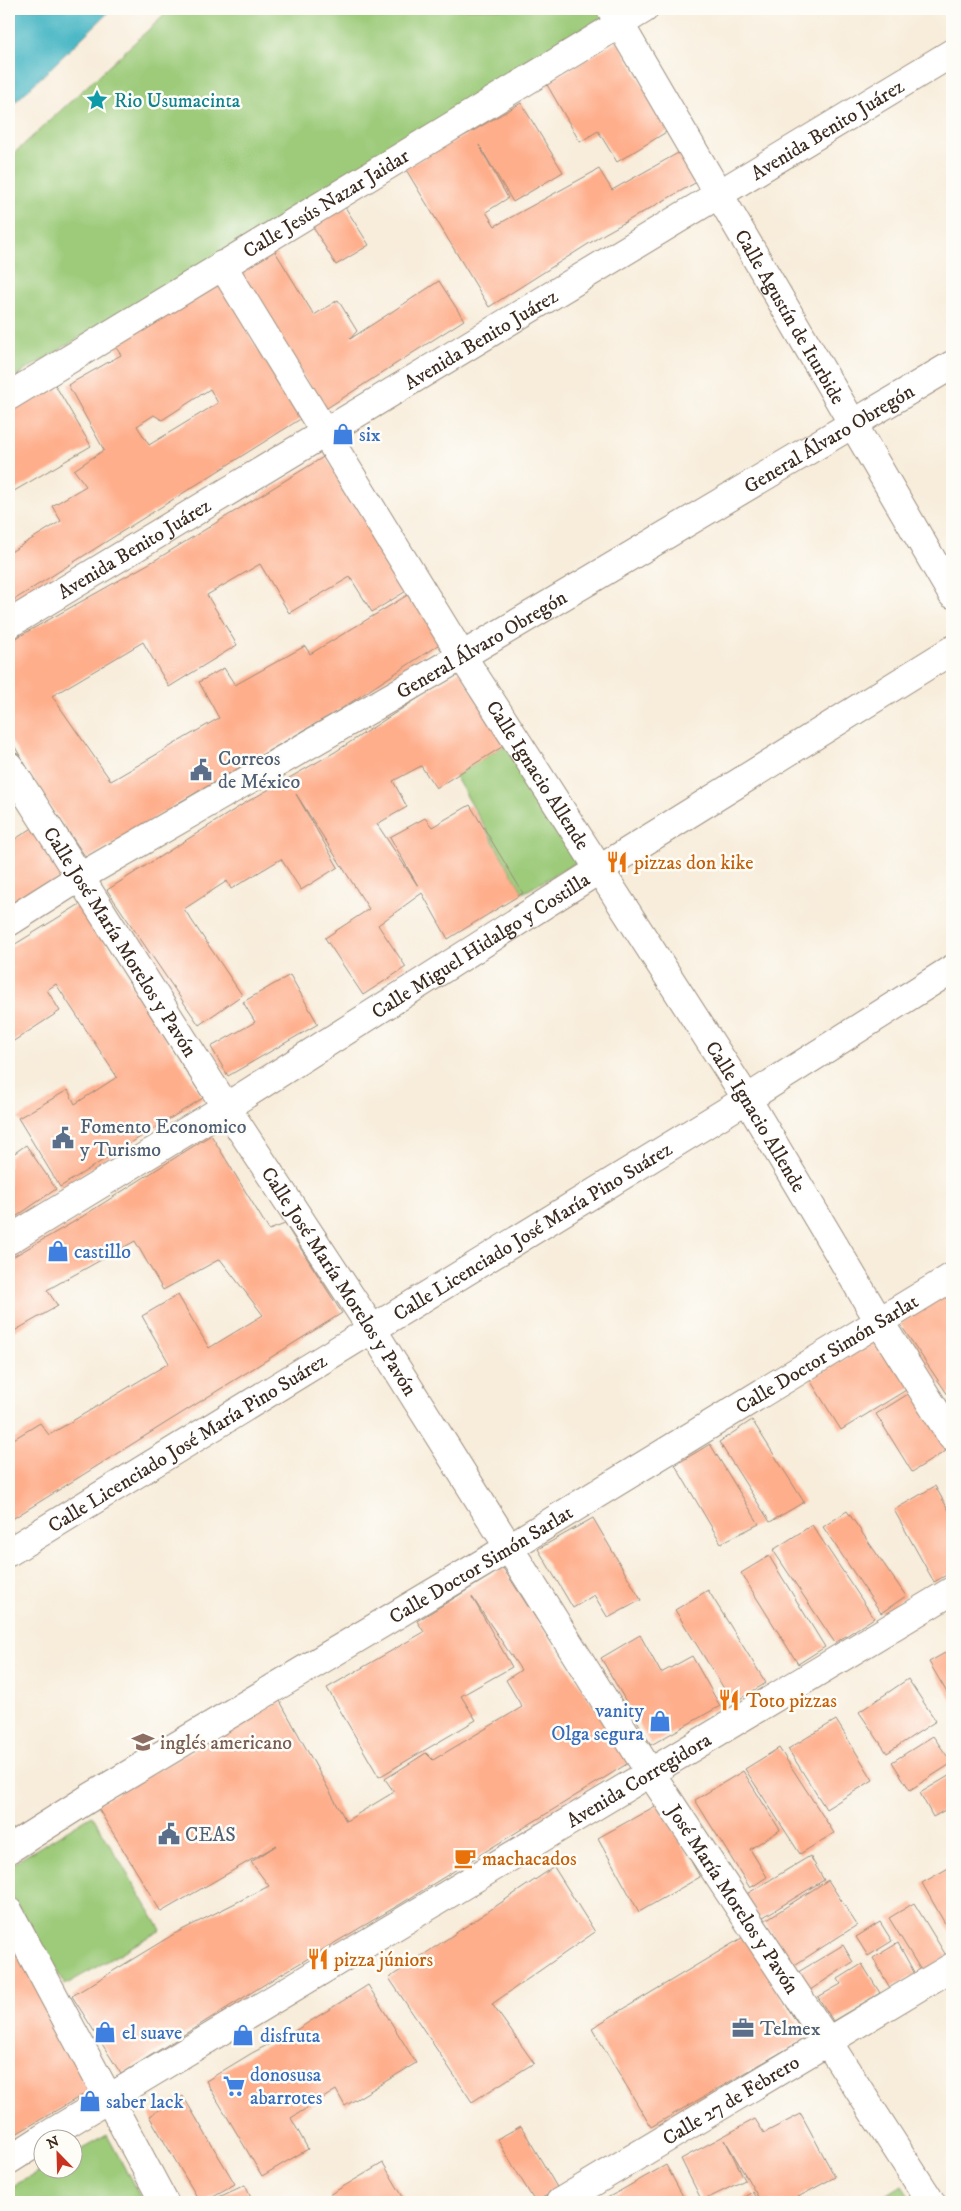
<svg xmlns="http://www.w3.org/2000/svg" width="961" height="2211" font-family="'IM FELL DW Pica',serif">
	<rect width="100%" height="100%" fill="#fdfcf7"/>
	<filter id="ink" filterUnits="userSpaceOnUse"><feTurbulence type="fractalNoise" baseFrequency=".02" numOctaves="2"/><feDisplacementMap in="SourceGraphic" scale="10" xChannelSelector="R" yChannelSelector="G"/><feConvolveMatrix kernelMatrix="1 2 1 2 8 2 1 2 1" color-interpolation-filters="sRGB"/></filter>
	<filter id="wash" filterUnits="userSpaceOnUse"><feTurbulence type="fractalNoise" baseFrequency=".0096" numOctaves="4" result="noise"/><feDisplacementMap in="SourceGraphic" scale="20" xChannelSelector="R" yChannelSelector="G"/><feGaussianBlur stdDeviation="1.12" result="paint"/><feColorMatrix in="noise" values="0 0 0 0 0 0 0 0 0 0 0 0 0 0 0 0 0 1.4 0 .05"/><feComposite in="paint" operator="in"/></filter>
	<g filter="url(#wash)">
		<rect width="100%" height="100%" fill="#f8eddb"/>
		<g fill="#9dcb7a" stroke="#6c7a4c">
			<path d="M171,9H599L607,22L9,380V158Z"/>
			<path d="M505,745L581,860L523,893L455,776Z"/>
			<path d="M92,1815L161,1930L65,1985L9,1891V1866Z"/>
			<path d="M107,2135L143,2202H9V2188L45,2169L72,2168L73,2154Z"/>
			<path d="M902,2186L913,2202H877Z"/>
		</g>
		<path fill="#4ab7c5" stroke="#427072" d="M9,9H112L9,108Z"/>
		<g id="blocks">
			<g fill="#feae8b" fill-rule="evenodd">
				<path d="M618,41L668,131L617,162L598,131L580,142L546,83Z"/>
				<path d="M521,103L563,172L513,202L479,145L508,198L486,212L495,226L599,169L612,190L687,148L704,178L604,234L489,307L405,168L471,132Z"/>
				<path d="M345,207L369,245L336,265L313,227Z"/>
				<path d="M273,248L314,315L338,300L357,331L350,339L439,281L464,320L324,410L237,269Z"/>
				<path d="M221,277L251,326L245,329L302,418L9,603V553L61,521L52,506L86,486L74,470L104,450L68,385L121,355L111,340ZM210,389L218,403L149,445L137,426L154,415L162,420Z"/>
				<path d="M51,378L91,446L9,494V403Z"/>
				<path d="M325,456L408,590L372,612L350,577L289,613L260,564L207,595L237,645L169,687L143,642L52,696L111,781L219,718L199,682L224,668L235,685L305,646L310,654L411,593L441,643L341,709L180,802L87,859L42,793L9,737V642L157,559Z"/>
				<path d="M460,671L505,745L436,788L421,766L393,781L407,807L377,824L418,886L390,837L425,818L432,827L470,805L523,893L448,939L422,893L378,925L406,967L363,995L325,938L369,909L296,794L338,867L301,890L281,859L231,889L227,881L184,909L242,995L199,1025L107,890L245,803L335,752Z"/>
				<path d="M34,827L66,875L9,910V843Z"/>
				<path d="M80,904L203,1098L60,1187L18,1118L68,1090L75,1104L117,1077L56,984L47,990L60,1011L9,1044V948Z"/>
				<path d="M290,975L318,1024L228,1076L211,1047L255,1022L243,1002Z"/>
				<path d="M211,1135L269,1230L285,1224L342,1313L9,1521V1434L12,1440L40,1423L49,1435L169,1363L142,1316L178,1295L209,1348L263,1315L220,1259L163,1290L135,1241L47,1290L58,1306L9,1334V1259L72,1223Z"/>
				<path d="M26,1145L56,1189L14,1218L9,1211V1157Z"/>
				<path d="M950,1290L952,1294V1393L948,1395L900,1324Z"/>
				<path d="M881,1337L911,1387L841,1430L810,1380Z"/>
				<path d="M913,1391L949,1449L912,1472L876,1414Z"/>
				<path d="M752,1420L804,1502L770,1522L719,1442Z"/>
				<path d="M710,1444L759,1524L721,1543L675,1465Z"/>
				<path d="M935,1486L952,1516V1572L934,1582L894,1510Z"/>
				<path d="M847,1511L906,1596L881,1613L823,1527Z"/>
				<path d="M593,1518L641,1600L608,1618L594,1595L573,1608L538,1549Z"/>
				<path d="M812,1525L874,1618L835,1643L773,1550Z"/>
				<path d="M769,1556L825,1647L798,1664L741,1573Z"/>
				<path d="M503,1568L630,1762L399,1905L278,1976L121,2074L72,1996L174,1934L269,1886L251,1862L277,1845L161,1912L96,1805L280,1701L346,1821L394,1792L385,1779L426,1753L433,1760L522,1707L506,1680L521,1670L472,1597L512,1667L461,1696L476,1720L379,1777L327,1688L424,1632L417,1621Z"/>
				<path d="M708,1590L766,1683L733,1703L675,1610Z"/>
				<path d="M640,1635L661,1673L692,1656L720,1706L651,1745L601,1658Z"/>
				<path d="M952,1649V1701L929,1662Z"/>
				<path d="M908,1679L936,1721L887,1753L859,1712Z"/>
				<path d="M836,1720L873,1780L826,1809L788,1749Z"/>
				<path d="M933,1736L952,1763L910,1790L892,1762Z"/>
				<path d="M779,1748L834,1833L800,1854L745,1769Z"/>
				<path d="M743,1771L780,1830L750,1849L767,1877L750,1888L695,1800Z"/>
				<path d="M952,1774V1806L933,1817L920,1793Z"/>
				<path d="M659,1804L700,1877L639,1912L598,1838Z"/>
				<path d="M810,1856L824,1880L760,1919L745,1895Z"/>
				<path d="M952,1866V1936L922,1883Z"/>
				<path d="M554,1867L595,1932L492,2004L534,2063L472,2102L389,1978Z"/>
				<path d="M828,1880L857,1925L793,1966L764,1921Z"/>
				<path d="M914,1903L947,1957L922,1972L889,1918Z"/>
				<path d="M880,1922L892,1941L868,1956L856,1937Z"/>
				<path d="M9,1934L93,2089L9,2138Z"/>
				<path d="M745,1936L806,2038L651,2127L592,2028Z"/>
				<path d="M898,1943L915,1974L890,1988L873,1958Z"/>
				<path d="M843,1945L853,1962L807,1992L795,1974Z"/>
				<path d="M862,1964L880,1993L833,2021L818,1997L841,1984L838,1979Z"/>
				<path d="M368,1985L416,2063L345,2106L336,2090L291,2118L308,2149L262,2176L206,2081L252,2053L298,2029Z"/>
				<path d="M183,2096L235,2184L202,2202H200L149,2116Z"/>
				<path d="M801,2114L835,2177L798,2197L801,2202H761L725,2140L745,2180L702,2201L681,2159L755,2119L764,2133Z"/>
				<path d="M521,2126L558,2189L535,2202L497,2139Z"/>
				<path d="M383,2163L406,2202H333L329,2195Z"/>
				<path d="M666,2165L686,2202H600L618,2192Z"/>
				<path d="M245,2185L253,2202H208Z"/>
				<path d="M752,2192L759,2202H737Z"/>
			</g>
		</g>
	</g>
	<g filter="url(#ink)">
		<use href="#blocks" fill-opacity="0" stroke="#9a8c7c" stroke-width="1"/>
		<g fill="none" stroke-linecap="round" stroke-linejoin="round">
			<g stroke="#9a8c7c" stroke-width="30">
				<g id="street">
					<path id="s1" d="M611,9L952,594"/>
					<path id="s2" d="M222,265L462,656L747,1099L879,1321L952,1437"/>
					<path id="s3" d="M9,396L644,9"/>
					<path id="s4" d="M9,624C323,433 639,245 952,53"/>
					<path id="s5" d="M9,766L226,1107L372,1329L642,1760L828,2042L931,2202"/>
					<path id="s6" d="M9,922L80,877L462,656L952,365"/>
					<path id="s7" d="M9,1240L226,1107L600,869L952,650"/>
					<path id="s8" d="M9,1552L747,1099L952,969"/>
					<path id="s9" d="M9,1849L91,1797L510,1547L952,1277"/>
					<path d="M9,1912L164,2202"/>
					<path id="s10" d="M43,2138L952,1591"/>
					<path d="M9,2160L42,2139"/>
					<path id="s11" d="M560,2202L952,1967"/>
				</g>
			</g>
			<use href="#street" stroke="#fff" stroke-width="28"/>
		</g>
	</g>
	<defs>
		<g id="sight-bare" transform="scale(1.725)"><path d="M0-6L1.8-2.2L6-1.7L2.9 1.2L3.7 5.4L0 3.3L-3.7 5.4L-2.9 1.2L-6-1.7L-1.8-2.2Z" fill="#0f9aa8" stroke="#fdfcf7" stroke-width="2.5" paint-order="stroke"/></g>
		<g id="shop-bare" transform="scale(1.725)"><path d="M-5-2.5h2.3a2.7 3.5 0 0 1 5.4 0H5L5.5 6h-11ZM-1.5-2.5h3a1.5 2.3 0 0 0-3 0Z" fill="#3f7fe0" stroke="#fdfcf7" stroke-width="2.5" paint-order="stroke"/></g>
		<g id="civic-bare" transform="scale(1.725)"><path d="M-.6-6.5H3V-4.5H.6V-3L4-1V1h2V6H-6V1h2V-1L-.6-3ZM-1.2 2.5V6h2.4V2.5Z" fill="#5c6f8a" stroke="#fdfcf7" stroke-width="2.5" paint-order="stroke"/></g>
		<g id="restaurant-bare" transform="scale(1.725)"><path d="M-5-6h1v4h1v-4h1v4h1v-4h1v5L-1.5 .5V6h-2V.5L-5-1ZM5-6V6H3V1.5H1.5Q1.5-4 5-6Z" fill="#e8710a" stroke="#fdfcf7" stroke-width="2.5" paint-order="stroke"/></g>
		<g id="school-bare" transform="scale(1.725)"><path d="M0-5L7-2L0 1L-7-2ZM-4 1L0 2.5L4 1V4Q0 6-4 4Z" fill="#8d6e63" stroke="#fdfcf7" stroke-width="2.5" paint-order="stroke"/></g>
		<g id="cafe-bare" transform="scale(1.725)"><path d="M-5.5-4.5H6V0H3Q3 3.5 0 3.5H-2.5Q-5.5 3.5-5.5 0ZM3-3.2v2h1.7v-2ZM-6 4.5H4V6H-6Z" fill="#e8710a" stroke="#fdfcf7" stroke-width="2.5" paint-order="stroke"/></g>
		<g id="office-bare" transform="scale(1.725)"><path d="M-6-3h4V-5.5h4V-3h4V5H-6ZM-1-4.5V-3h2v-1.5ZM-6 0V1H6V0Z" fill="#5c6f8a" stroke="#fdfcf7" stroke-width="2.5" paint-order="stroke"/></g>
		<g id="supermarket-bare" transform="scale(1.725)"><path d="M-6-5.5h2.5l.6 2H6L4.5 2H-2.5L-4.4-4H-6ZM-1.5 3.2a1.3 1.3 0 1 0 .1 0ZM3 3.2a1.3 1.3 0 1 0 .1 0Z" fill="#3f7fe0" stroke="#fdfcf7" stroke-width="2.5" paint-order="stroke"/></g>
	</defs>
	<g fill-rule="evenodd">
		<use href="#sight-bare" x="97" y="100"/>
		<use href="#shop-bare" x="343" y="434"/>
		<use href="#civic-bare" x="201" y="770"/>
		<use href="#restaurant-bare" x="617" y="862"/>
		<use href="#civic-bare" x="63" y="1138"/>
		<use href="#shop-bare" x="58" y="1251"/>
		<use href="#restaurant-bare" x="729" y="1700"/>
		<use href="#shop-bare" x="660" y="1721"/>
		<use href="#school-bare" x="143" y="1742"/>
		<use href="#civic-bare" x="169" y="1834"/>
		<use href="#cafe-bare" x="465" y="1858"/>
		<use href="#restaurant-bare" x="318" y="1959"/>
		<use href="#office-bare" x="743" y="2028"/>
		<use href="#shop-bare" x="105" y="2032"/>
		<use href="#shop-bare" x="243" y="2035"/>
		<use href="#supermarket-bare" x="234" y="2086"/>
		<use href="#shop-bare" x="90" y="2101"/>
	</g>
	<g text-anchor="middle" stroke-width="5" stroke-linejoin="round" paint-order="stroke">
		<g font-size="20" fill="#0d838f" stroke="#fdfcf7" text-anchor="start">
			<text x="114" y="107">Rio Usumacinta</text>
		</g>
		<g font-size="20" fill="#3b2a1e" stroke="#fdfcf7">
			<text dy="7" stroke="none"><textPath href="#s4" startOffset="956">Avenida Benito Juárez</textPath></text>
			<text dy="7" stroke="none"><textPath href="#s3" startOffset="371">Calle Jesús Nazar Jaidar</textPath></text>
			<text dy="7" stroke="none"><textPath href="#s1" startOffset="356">Calle Agustín de Iturbide</textPath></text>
			<text dy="7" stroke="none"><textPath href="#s4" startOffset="551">Avenida Benito Juárez</textPath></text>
			<text dy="7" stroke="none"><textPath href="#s6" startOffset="952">General Álvaro Obregón</textPath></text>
			<text dy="7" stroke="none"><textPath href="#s4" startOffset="146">Avenida Benito Juárez</textPath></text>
			<text dy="7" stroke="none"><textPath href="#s6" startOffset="548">General Álvaro Obregón</textPath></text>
			<text dy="7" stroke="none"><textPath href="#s2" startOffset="600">Calle Ignacio Allende</textPath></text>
			<text dy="7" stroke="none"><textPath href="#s5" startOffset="208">Calle José María Morelos y Pavón</textPath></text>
			<text dy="7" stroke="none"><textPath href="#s7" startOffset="556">Calle Miguel Hidalgo y Costilla</textPath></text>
			<text dy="7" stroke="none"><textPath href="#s2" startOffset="1005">Calle Ignacio Allende</textPath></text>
			<text dy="7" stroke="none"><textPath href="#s8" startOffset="614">Calle Licenciado José María Pino Suárez</textPath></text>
			<text dy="7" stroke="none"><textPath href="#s5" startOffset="612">Calle José María Morelos y Pavón</textPath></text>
			<text dy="7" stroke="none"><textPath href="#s9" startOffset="956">Calle Doctor Simón Sarlat</textPath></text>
			<text dy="7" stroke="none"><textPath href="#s8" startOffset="209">Calle Licenciado José María Pino Suárez</textPath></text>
			<text dy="7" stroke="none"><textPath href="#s9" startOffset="551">Calle Doctor Simón Sarlat</textPath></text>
			<text dy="7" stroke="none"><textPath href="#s10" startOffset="695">Avenida Corregidora</textPath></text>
			<text dy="7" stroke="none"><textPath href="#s5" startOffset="1345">José María Morelos y Pavón</textPath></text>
			<text dy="7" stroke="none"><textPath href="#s11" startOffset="199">Calle 27 de Febrero</textPath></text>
		</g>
		<g font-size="20" fill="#366cbe" stroke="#fdfcf7" text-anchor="start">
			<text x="359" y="441">six</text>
			<text x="74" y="1258">castillo</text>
			<text x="644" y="1717" text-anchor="end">vanity<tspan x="644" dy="23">Olga segura</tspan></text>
			<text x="122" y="2039">el suave</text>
			<text x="260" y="2042">disfruta</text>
			<text x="250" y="2081">donosusa<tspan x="250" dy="23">abarrotes</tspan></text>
			<text x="106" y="2108">saber lack</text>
		</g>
		<g font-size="20" fill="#4e5e75" stroke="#fdfcf7" text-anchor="start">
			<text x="218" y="765">Correos<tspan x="218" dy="23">de México</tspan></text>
			<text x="80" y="1133">Fomento Economico<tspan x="80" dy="23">y Turismo</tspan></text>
			<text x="185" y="1841">CEAS</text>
			<text x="760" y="2035">Telmex</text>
		</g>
		<g font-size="20" fill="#c56008" stroke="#fdfcf7" text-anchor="start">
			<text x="634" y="869">pizzas don kike</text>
			<text x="746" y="1707">Toto pizzas</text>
			<text x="482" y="1865">machacados</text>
			<text x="334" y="1966">pizza júniors</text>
		</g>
		<g font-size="20" fill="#785e54" stroke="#fdfcf7" text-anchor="start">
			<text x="160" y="1749">inglés americano</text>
		</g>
	</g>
	<rect width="961" height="2211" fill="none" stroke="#fdfcf7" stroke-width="30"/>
	<g transform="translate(58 2154) rotate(337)"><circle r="24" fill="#fdfcf7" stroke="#afa8a0"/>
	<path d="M0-4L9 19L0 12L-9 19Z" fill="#c8321e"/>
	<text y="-8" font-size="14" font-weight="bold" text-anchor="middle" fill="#3b2a1e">N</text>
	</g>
</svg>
